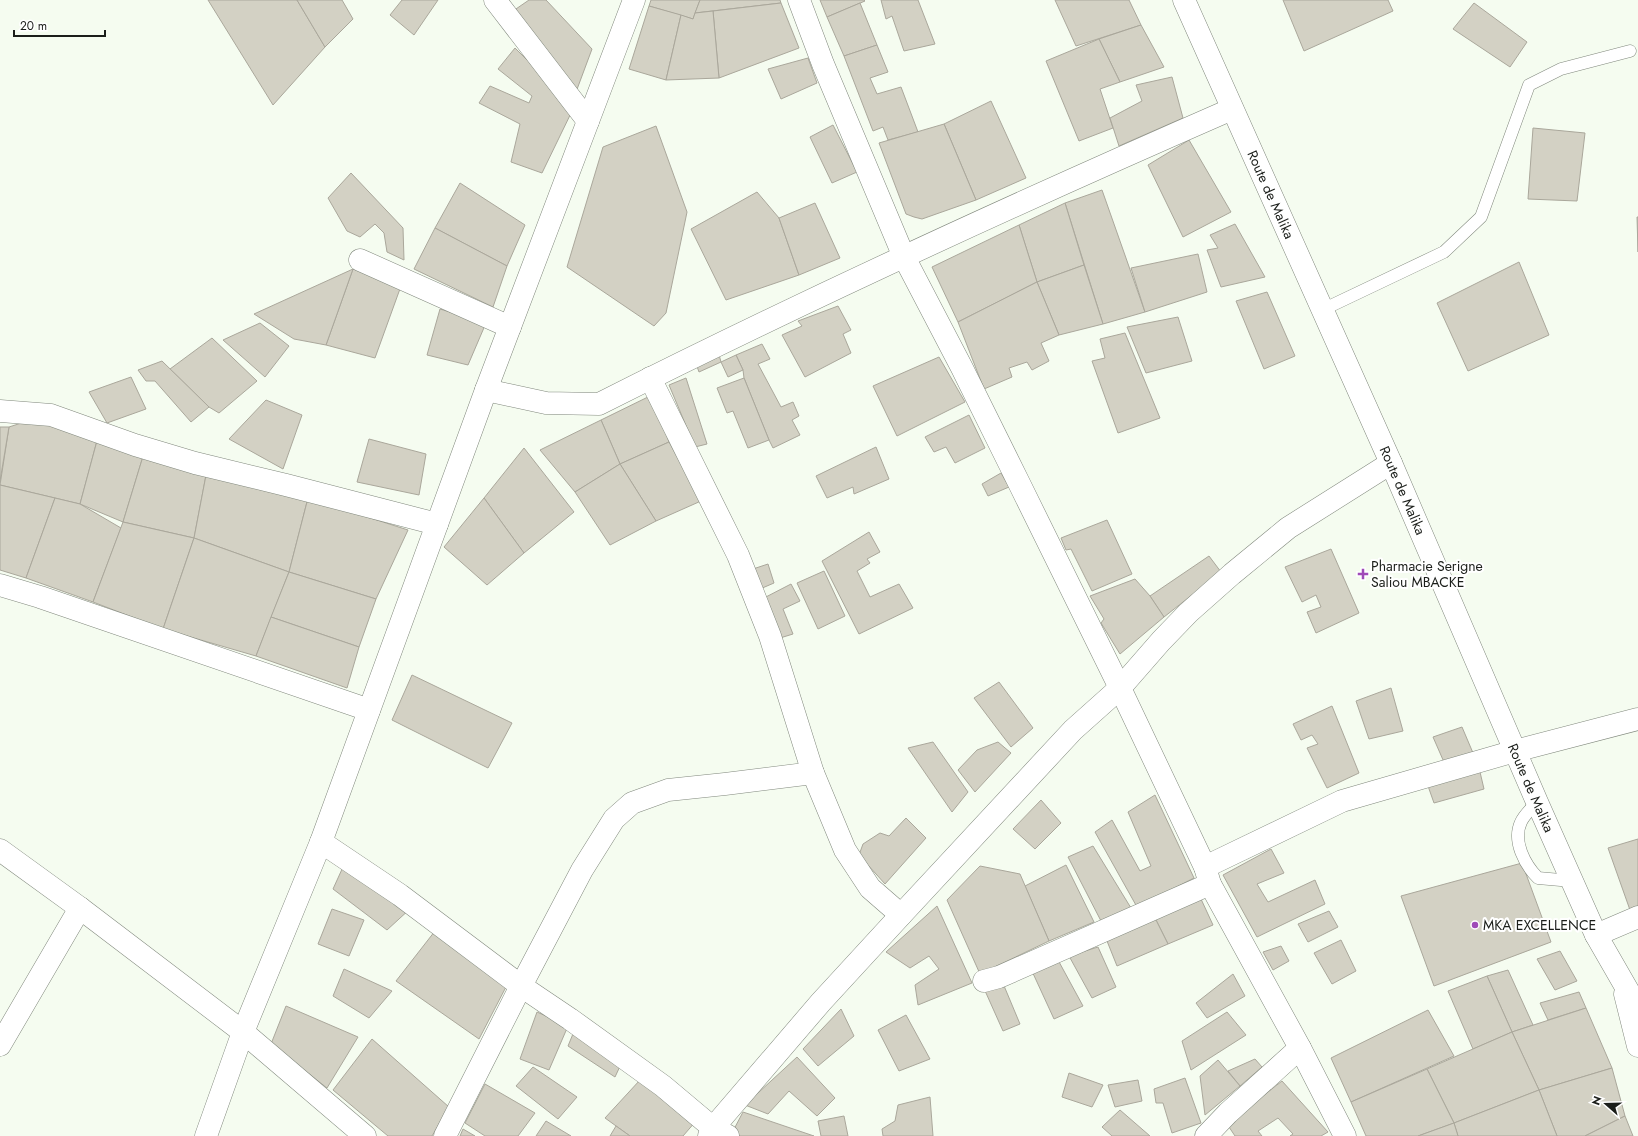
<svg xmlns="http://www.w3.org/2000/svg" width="1638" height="1136" font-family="Jost,sans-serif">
	<rect width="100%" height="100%" fill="#f5fcf0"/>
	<g fill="#d3d1c4" stroke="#aaa79b">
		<path d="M208,0H297L325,47L273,105Z"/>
		<path d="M297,0H342L353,19L325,47Z"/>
		<path d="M402,0H438L414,35L390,15Z"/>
		<path d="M529,0H546L592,49L576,92L513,11Z"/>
		<path d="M651,0H700L693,19L649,6Z"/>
		<path d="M700,0H780L781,3L695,13Z"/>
		<path d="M820,0H864L865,1L827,17Z"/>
		<path d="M881,0H918L935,44L904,51L892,16L886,19Z"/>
		<path d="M1055,0H1129L1141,25L1076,46Z"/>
		<path d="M1283,0H1388L1393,11L1304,51Z"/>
		<path d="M781,3L799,48L719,78L713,11Z"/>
		<path d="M860,3L877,45L844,56L827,17Z"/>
		<path d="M1474,3L1527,42L1510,67L1453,29Z"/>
		<path d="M649,6L681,15L666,80L629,69Z"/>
		<path d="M713,11L719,78L666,80L681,15L693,19L695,13Z"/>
		<path d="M1141,25L1164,67L1120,82L1099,39Z"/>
		<path d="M1099,39L1120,82L1100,89L1113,128L1079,141L1046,61Z"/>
		<path d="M877,45L888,72L870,78L877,94L901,87L918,132L888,140L883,127L873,131L844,56Z"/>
		<path d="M515,48L574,107L542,173L511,162L520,124L479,103L490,86L529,103L532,96L498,69Z"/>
		<path d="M808,58L817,83L781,99L768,69Z"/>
		<path d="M1172,77L1183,118L1119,146L1110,118L1142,101L1136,85Z"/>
		<path d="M991,101L1026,178L976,200L944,124Z"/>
		<path d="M944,124L976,200L922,219L914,217L906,214L879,143Z"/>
		<path d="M833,125L857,172L832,183L810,137Z"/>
		<path d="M656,126L687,212L666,313L654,326L567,267L603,147Z"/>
		<path d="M1533,128L1585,133L1577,201L1528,199Z"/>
		<path d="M1189,140L1231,212L1183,237L1148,165Z"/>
		<path d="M351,173L403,228L404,260L387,252L384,233L375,224L360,237L347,231L328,198Z"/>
		<path d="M460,183L525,225L507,266L435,228Z"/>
		<path d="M1102,190L1145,312L1103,324L1065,203Z"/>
		<path d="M757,192L779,218L799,275L726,300L691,229Z"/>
		<path d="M815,203L840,258L799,275L779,218Z"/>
		<path d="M1065,203L1084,265L1037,282L1019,225Z"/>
		<path d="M1637,217H1638V252Z"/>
		<path d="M1235,224L1265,277L1221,287L1207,250L1218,248L1210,235Z"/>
		<path d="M1019,225L1037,282L958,322L932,267Z"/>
		<path d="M435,228L507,266L493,307L414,269Z"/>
		<path d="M1198,254L1207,292L1145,312L1131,268Z"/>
		<path d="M1519,262L1549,335L1468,371L1437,303Z"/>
		<path d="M1084,265L1103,324L1059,335L1037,282Z"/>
		<path d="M353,269L401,286L375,358L326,345Z"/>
		<path d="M353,269L326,345L294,339L254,314Z"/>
		<path d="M1037,282L1059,335L1041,343L1049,361L1032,370L1027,362L1009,368L1012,377L984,389L958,322Z"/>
		<path d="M1267,292L1295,356L1264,369L1236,301Z"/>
		<path d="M838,306L851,330L843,334L851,353L805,377L782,335L802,326L798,321Z"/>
		<path d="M440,309L486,323L468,365L427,355Z"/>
		<path d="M1178,317L1192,361L1146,373L1127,327Z"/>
		<path d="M260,323L289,346L265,377L223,340Z"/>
		<path d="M1125,333L1160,418L1118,433L1092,361L1105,358L1100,339Z"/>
		<path d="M212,338L257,381L219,413L209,407L170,369Z"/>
		<path d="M762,344L770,359L758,364L781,407L793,402L799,416L792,420L800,435L773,448L769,440L744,378L743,370L736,355Z"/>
		<path d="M718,351L721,362L699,372L695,361Z"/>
		<path d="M736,355L743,370L728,377L721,362Z"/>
		<path d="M939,357L965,402L897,436L873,386Z"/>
		<path d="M162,361L209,407L191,422L155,381H146L138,370Z"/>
		<path d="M131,377L146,409L107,423L89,392Z"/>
		<path d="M686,378L707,444L695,447L669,385Z"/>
		<path d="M744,378L769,440L748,448L733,411L727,413L717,388Z"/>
		<path d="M652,395L669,442L620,464L601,420Z"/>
		<path d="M266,400L302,415L283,469L229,439Z"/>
		<path d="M969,415L985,448L955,463L946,447L934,452L925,437Z"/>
		<path d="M40,417L98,437L80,504L0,485L9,427Z"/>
		<path d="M601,420L620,464L575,492L540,450Z"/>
		<path d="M0,427H9L0,481Z"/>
		<path d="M98,437L144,453L123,522L80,504Z"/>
		<path d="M369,439L426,454L419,495L357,482Z"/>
		<path d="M669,442L701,501L656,521L620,464Z"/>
		<path d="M876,447L889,479L854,494L853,487L827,498L816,476Z"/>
		<path d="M524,448L574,512L524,553L484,498Z"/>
		<path d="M144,453L207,470L194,538L123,522Z"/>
		<path d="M620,464L656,521L610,545L575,492Z"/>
		<path d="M207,470L308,498L289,572L194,538Z"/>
		<path d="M1001,473L1009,487L988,496L982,484Z"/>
		<path d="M0,485L55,498L26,578L0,570Z"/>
		<path d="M55,498L80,504L121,528L93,602L26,578Z"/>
		<path d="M308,498L408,530L376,599L289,572Z"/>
		<path d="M484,498L524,553L487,585L444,547Z"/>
		<path d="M1107,520L1132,574L1092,591L1071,549L1066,550L1061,538Z"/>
		<path d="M123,522L194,538L163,629L93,602Z"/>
		<path d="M869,532L880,552L867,559L870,563L857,571L870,597L899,584L913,608L859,634L822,561Z"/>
		<path d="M194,538L289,572L256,656L163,629Z"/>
		<path d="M1331,549L1359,613L1316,633L1307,612L1321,607L1316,595L1302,602L1285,567Z"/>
		<path d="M1209,556L1221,572L1164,617L1150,596Z"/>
		<path d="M768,564L774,583L760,589L753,569Z"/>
		<path d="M824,571L845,616L818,629L797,583Z"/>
		<path d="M289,572L376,599L359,647L271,617Z"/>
		<path d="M1135,579L1150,596L1164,617L1120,654L1101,623L1104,619L1090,596Z"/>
		<path d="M791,584L800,601L783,609L793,634L780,638L762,599Z"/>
		<path d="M271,617L359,647L347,688L256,656Z"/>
		<path d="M412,675L512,723L488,768L392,720Z"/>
		<path d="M999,682L1033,728L1011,747L974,698Z"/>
		<path d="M1391,688L1403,731L1369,739L1356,701Z"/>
		<path d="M1332,706L1359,773L1327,788L1307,748L1318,744L1312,735L1301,740L1293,724Z"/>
		<path d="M1462,727L1476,760L1447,769L1433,737Z"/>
		<path d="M933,742L968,792L952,812L908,748Z"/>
		<path d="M998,742L1011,753L975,792L958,770L977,750Z"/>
		<path d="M1480,772L1484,789L1434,803L1428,786Z"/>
		<path d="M1155,795L1194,878L1137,907L1095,832L1112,820L1140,871L1151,866L1128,812Z"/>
		<path d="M1041,800L1061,823L1035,849L1013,829Z"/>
		<path d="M906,818L926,838L885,884L859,855L863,844L880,833L889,836Z"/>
		<path d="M1638,839V907L1630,910L1608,848Z"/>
		<path d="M1093,846L1131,908L1101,921L1068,857Z"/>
		<path d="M1271,849L1284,873L1257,884L1268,902L1315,880L1325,904L1257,937L1223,875Z"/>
		<path d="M1522,863L1551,942L1434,986L1401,896Z"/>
		<path d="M1066,865L1094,922L1049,941L1025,886Z"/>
		<path d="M980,866L1020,874L1049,941L980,974L947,900Z"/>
		<path d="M343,867L411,908L387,930L333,889Z"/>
		<path d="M1201,899L1213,925L1168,944L1155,918Z"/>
		<path d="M937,906L972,983L918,1005L915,985L939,969L929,956L910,968L886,952Z"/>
		<path d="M332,909L364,920L349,956L318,944Z"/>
		<path d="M1329,911L1338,927L1308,942L1298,924Z"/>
		<path d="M1155,918L1168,944L1117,966L1107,941Z"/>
		<path d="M435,931L507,985L479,1039L396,981Z"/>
		<path d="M1341,940L1356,971L1332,984L1314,953Z"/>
		<path d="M1281,946L1289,961L1273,970L1263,952Z"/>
		<path d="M1098,947L1116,987L1092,998L1069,956Z"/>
		<path d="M1560,951L1577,981L1555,990L1537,959Z"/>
		<path d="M1058,960L1083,1006L1054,1019L1031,969Z"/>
		<path d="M344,969L392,991L369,1018L333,996Z"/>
		<path d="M1508,970L1533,1025L1512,1032L1487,976Z"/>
		<path d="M1233,974L1245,996L1207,1018L1196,1003Z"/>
		<path d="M1487,976L1512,1032L1473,1049L1448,991Z"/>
		<path d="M1002,981L1020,1024L1003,1031L982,984Z"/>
		<path d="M1579,992L1586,1008L1548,1020L1540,1003Z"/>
		<path d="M286,1006L358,1037L327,1088L271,1044Z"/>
		<path d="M1586,1008L1612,1068L1539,1090L1512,1032Z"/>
		<path d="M841,1009L854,1036L818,1066L803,1049Z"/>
		<path d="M1428,1010L1454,1056L1351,1102L1331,1058Z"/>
		<path d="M537,1012L568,1026L549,1070L520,1059Z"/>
		<path d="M1227,1012L1246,1035L1191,1070L1182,1041Z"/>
		<path d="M906,1015L930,1059L899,1071L878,1030Z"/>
		<path d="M575,1029L622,1062L615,1077L568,1046Z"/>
		<path d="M1512,1032L1539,1090L1454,1123L1427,1069Z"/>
		<path d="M372,1039L449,1107L432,1136H388L333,1090Z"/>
		<path d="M797,1057L835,1098L817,1116L789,1091L768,1114L745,1105Z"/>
		<path d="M1255,1059L1262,1067L1240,1086L1228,1071Z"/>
		<path d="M1218,1060L1240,1086L1205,1115L1200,1076Z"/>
		<path d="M533,1067L577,1097L558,1119L516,1086Z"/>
		<path d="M1612,1068L1625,1116L1585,1136H1557L1539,1090Z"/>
		<path d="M1427,1069L1454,1123L1418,1136H1366L1351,1102Z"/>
		<path d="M1069,1073L1103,1085L1092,1107L1062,1097Z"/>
		<path d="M1185,1078L1201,1123L1172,1133L1163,1103H1156L1154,1089Z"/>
		<path d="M640,1080L696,1121L683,1136H630L605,1118Z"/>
		<path d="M1138,1080L1142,1101L1115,1107L1108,1085Z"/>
		<path d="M1282,1081L1328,1132L1321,1136H1290L1293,1134L1278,1118L1258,1131L1262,1136H1235L1227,1124Z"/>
		<path d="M485,1084L535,1113L518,1136H485L465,1123Z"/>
		<path d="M1539,1090L1557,1136H1458L1454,1123Z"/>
		<path d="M930,1097L933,1136H883L882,1129L895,1121L898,1105Z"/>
		<path d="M1120,1110L1150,1136H1112L1102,1127Z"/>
		<path d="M743,1112L814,1136H740L732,1133Z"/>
		<path d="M844,1116L848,1136H821L818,1121Z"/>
		<path d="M1625,1116L1633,1136H1585Z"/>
		<path d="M546,1121L571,1136H536Z"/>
		<path d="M1454,1123L1458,1136H1418Z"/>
		<path d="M616,1126L630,1136H610Z"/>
		<path d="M463,1129L475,1136H460Z"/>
	</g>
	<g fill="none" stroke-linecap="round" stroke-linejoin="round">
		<g stroke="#81887d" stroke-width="13">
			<g id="lane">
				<path d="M1322,310L1444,252L1481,217L1529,85L1561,69L1630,51"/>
				<path d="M1537,802C1532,808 1524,815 1521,822C1512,841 1525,865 1538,878L1572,881"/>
			</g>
		</g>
		<g stroke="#81887d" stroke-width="23">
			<g id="street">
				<path d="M495,0L588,121"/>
				<path d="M799,0L823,64L904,257L962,368L1018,481L1120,688L1205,867L1210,884L1300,1048L1345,1136"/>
				<path d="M360,260L510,327"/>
				<path d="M650,378L738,555L770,636L813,773L845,850L870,888L901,915"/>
				<path d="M486,390L546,403L599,404C807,299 1019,202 1232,109"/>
				<path d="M0,411L51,415L135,445L195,463L286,485L437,524"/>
				<path d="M0,585L40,597L369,710"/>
				<path d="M321,842L400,895L521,986L570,1019L663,1086L713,1128L728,1136"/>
				<path d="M0,850L80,908L243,1032L365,1136"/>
				<path d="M1205,867L1342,801L1515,751L1638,719"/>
				<path d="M1596,935L1638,917"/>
				<path d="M984,981L999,977L1210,884"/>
				<path d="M0,1045L80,908"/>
				<path d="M206,1136L243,1032L321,842L486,390L634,0"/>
				<path d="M445,1136L521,986L582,870L614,819L632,803L668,790L725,784L813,773"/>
				<path d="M709,1136L713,1128L821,1002L901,915L1073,730L1120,688L1161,641L1188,613L1232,574L1288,528L1391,463"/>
				<path d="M1206,1136L1228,1113L1300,1048"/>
			</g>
		</g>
		<g stroke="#81887d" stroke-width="23">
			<g id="secondary">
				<path id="s1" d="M1184,0L1391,463L1537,802L1596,935L1638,1008"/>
				<path d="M1625,994L1638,1046"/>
			</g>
		</g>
		<use href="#lane" stroke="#fff" stroke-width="12"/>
		<use href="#street" stroke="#fff" stroke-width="22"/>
		<use href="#secondary" stroke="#fff" stroke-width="22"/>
	</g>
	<g fill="#9f4ab8" stroke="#fff" stroke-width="1.5">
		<path d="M1361 568h4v4h4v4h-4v4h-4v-4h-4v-4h4z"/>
		<circle cx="1475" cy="925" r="4"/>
	</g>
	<g text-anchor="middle" stroke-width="4" stroke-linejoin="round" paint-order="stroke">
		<g font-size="14" fill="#1b1e1a" stroke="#fff">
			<text dy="5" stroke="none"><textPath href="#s1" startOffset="213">Route de Malika</textPath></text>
			<text dy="5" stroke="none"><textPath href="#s1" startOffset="537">Route de Malika</textPath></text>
			<text dy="5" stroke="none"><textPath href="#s1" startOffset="861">Route de Malika</textPath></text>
		</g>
		<g font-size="14" fill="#1b1e1a" stroke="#fff" text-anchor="start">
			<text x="1371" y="571">Pharmacie Serigne<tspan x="1371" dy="16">Saliou MBACKE</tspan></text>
			<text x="1483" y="930">MKA EXCELLENCE</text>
		</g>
	</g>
	<g transform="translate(1606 1104) rotate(290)" stroke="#ffffff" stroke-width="3" paint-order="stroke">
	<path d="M0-3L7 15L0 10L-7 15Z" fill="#1b1e1a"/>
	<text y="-6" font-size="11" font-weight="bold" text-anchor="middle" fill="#1b1e1a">N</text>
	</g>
	<path d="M14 30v6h91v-6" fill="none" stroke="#1b1e1a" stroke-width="2"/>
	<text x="20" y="30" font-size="12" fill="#1b1e1a" stroke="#ffffff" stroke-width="3" paint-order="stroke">20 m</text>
</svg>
